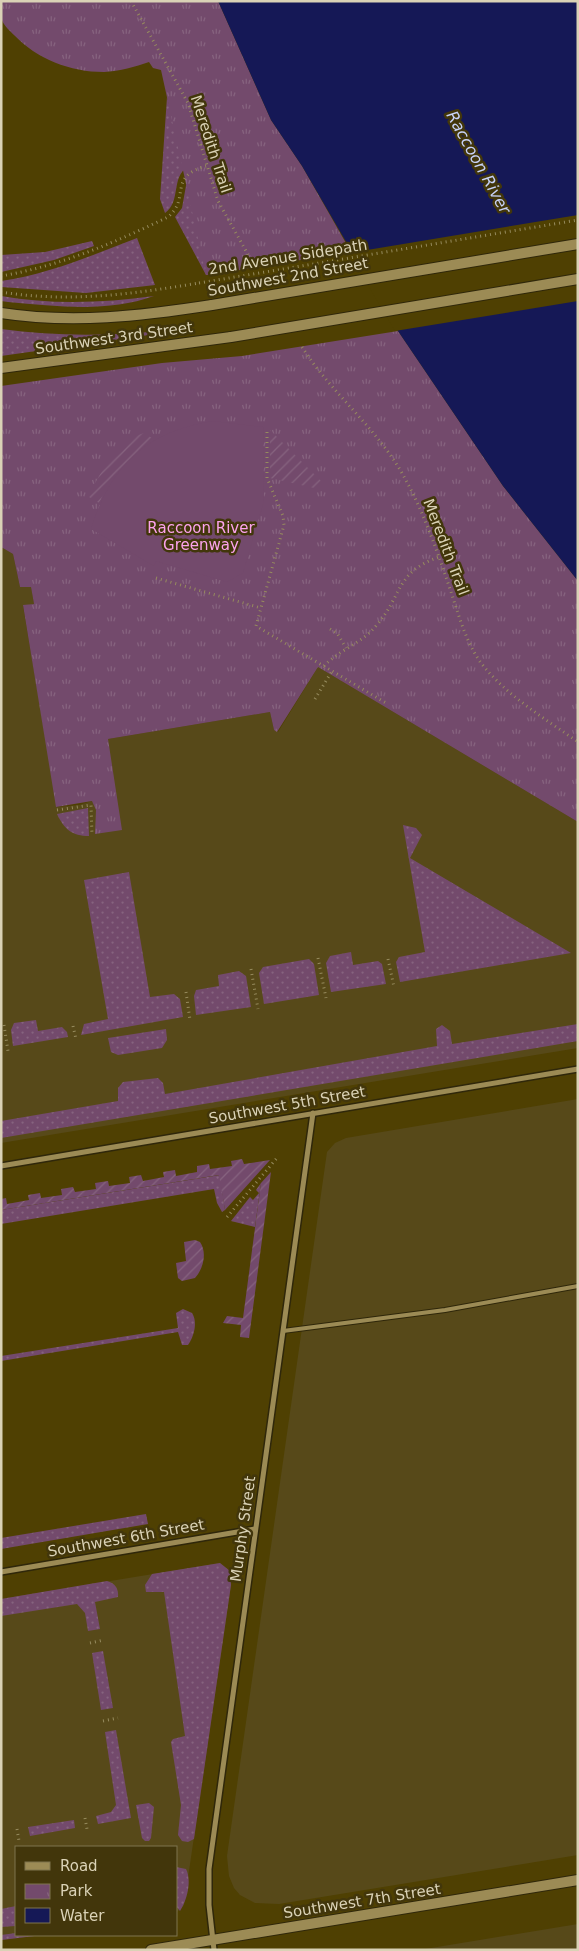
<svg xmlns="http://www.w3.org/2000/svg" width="579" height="1951" font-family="'DejaVu Sans',sans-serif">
	<defs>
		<pattern id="grass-dots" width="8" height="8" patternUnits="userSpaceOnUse" patternTransform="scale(1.25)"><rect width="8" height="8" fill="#734a6c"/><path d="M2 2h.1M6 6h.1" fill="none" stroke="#86637f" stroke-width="1.8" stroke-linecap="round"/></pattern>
		<pattern id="park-tufts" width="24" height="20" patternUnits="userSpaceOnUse" patternTransform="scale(1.25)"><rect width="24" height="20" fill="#734a6c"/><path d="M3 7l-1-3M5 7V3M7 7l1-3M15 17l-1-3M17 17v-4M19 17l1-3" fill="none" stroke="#86637f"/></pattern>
		<pattern id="garden-furrows" width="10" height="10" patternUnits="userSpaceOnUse" patternTransform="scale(1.25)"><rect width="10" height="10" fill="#734a6c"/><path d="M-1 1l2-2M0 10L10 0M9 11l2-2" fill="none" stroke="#86637f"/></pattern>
	</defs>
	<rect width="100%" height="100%" fill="#4f4002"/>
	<g fill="#574919">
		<path d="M1,547L13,554L20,587L31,586L34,604L23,606L57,807L79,805L92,801L108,739L270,712L274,730L278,732L318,667L578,822V1048L1,1143Z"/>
		<path d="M578,1099V1855L279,1904L255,1903L240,1895L234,1888L229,1876L227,1856L327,1152L335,1143L346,1138Z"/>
		<path d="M220,1563L230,1571L231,1585L184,1905L176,1913V1847H16V1935H43L1,1940V1599Z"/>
		<path d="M578,1924V1950H419Z"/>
	</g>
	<g fill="url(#grass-dots)">
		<path d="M167,97L187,167C171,178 181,202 165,213L160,199Z"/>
		<path d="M187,180L247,269L206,275L175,217L182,208Z"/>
		<path d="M137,238L155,285L86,293L1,287V281C49,274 93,255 137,238Z"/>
		<path d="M92,241L94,246L54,260L1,272V255L45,252Z"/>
		<path d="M1,296C52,305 103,303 154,296C107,313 57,306 8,302L1,301Z"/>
		<path d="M1,329C51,336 99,336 149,332V335L1,356Z"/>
		<path d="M88,808L89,836C72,836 64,829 57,814Z"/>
		<path d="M403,825L416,828L422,835L410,858L571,953L400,982L396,962L399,957L425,952Z"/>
		<path d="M129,872L150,997L174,994L180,999L183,1017L81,1035L84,1024L108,1019L84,880Z"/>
		<path d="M351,952L353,965L378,961L382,964L386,984L331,992L326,963L330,956Z"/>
		<path d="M309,959L314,964L319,995L264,1004L259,973L263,967Z"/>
		<path d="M239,971L246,976L251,1007L196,1015L194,996L196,990L219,986L218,975Z"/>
		<path d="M36,1020L38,1031L62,1027L67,1032L68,1037L13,1046L11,1030L14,1023Z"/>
		<path d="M578,1024V1041L1,1138V1121L118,1101V1088L123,1082L158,1078L163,1083L165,1094L437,1046L436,1029L442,1025L450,1031L452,1044Z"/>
		<path d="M166,1029L167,1040L162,1048L118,1055L111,1052L108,1038Z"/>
		<path d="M220,1175L225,1210L222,1212L217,1203L214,1189L1,1224V1210Z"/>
		<path d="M261,1183L255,1227L231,1221L250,1197L253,1200L259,1193L256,1190Z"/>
		<path d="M183,1309L192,1313C198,1322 194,1337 188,1345H182L178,1332L1,1361V1356L178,1328L176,1313Z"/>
		<path d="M146,1514L148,1524L1,1549V1538Z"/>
		<path d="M220,1563L230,1571L231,1585L194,1839L188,1842L182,1841L178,1835L181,1805L171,1742L173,1739L185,1736L164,1592H146L145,1585L152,1574Z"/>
		<path d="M107,1581C115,1583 119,1589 118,1597L95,1602L100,1629L88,1631L85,1613L77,1604L1,1616V1599Z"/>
		<path d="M103,1651L113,1708L101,1710L92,1653Z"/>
		<path d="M116,1730L131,1818L98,1824L96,1816L111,1812L116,1805L105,1732Z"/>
		<path d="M149,1803L154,1807L151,1838L149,1841H145L142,1838L136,1805Z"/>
		<path d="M74,1820L75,1828L30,1836L28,1827Z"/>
		<path d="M176,1867L186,1869C192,1881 187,1900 180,1911L176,1906Z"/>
		<path d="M16,1906V1926L1,1927V1909Z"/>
		<path d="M16,1933V1935H43L1,1940V1935Z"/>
	</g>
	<g fill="url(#park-tufts)">
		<path d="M1,1H218L271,120L302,166L351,252L206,275L161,70L153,68L149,62C135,67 120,71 104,72C70,72 37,59 14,35C10,31 4,26 2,20C0,15 1,7 1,1Z"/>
		<path d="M398,331L503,486L578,581V822L318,667L277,732L274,730L270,712L108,739L122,830L95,834L96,810L92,801L56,807L23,605L34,604L31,587H20L13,554L1,547V386L162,363L242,356Z"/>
	</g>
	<g fill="url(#garden-furrows)">
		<path d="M270,430L321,481L314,488L270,478Z"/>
		<path d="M144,433L155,440C130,456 111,476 99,503L89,497C99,473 117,441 144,433Z"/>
		<path d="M242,1159L244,1164L270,1160L225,1210L219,1175L1,1210V1199L6,1198L7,1204L29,1200L28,1195L40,1193L41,1198L62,1195L61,1189L73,1187L75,1192L96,1189L95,1183L108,1181L109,1186L130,1183L129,1177L141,1175L143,1181L164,1177L163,1172L175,1170L176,1176L197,1172V1166L209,1164L210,1169L232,1166L231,1161Z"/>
		<path d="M271,1172L249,1338L240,1337L241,1325L223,1323L227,1316L243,1318L261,1183Z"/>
		<path d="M195,1240L200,1242C207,1252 204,1268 195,1278L182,1281L178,1278L176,1263L186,1261L184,1242Z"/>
	</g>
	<path fill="#734a6c" d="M213,421L263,427L264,501L243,573L227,582L156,561L154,566L91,529C111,465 146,432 213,421Z"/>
	<path fill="#151856" d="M218,1H578V581L503,486L398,331L302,166L271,120Z"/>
	<path fill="#4f4002" d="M578,215V301L395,331L349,253Z"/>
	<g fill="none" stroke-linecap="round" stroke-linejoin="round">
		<g stroke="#2f270a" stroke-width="6">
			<path id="service" d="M283,1331L445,1310L578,1286"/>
		</g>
		<g stroke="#2f270a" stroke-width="8">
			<g id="minor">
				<path d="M1,1166L578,1069"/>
				<path d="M1,1572L255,1529"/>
				<path d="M214,1950L209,1905V1869L313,1113"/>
			</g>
		</g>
		<g stroke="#2f270a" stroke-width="12">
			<g id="secondary">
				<path d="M1,313C73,324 141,316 212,305"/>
				<path d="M1,368L231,337"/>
				<path d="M151,1950L578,1880"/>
			</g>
		</g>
		<g stroke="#968b5e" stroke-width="3" stroke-dasharray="1 4" stroke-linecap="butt">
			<path d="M131,1L188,103L218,201L255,267"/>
			<path d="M1,276C60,266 114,243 168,217C191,198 167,177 206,166"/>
			<path d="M1,292C69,303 133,294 199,283"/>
			<path d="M302,347C330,391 371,423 399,468C421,505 435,545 449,586C458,612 465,641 481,663C507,696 544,718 578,742"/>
			<path d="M267,432V478L283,516L284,525L256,626L386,703"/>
			<path d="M156,578L261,608"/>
			<path d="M330,629L337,633L346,648"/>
			<path d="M324,666C339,650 362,643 376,626C402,597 395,572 439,557"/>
			<path d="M315,699L332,671"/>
			<path d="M57,810L91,805L92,835"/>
			<path d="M318,958L326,998"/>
			<path d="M388,959L394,987"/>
			<path d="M251,969L258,1009"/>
			<path d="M186,992L190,1020"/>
			<path d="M4,1025L8,1051"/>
			<path d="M73,1026L76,1039"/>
			<path d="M227,1217L277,1158"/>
			<path d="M90,1643L104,1640"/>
			<path d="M103,1721L118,1718"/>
			<path d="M85,1818L87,1829"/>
			<path d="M17,1829L19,1841"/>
		</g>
		<use href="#service" stroke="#9c8b55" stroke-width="4"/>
		<use href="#minor" stroke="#9c8b55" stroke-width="5"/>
		<use href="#secondary" stroke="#9c8b55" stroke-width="10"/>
		<g stroke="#2f270a" stroke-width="12" stroke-linecap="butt">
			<g id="secondary-bridge">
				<path d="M212,305L578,244"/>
				<path d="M231,337L578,279"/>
			</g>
		</g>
		<path stroke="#968b5e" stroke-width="3" stroke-dasharray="1 4" stroke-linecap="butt" d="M199,283L578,220"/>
		<use href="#secondary-bridge" stroke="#9c8b55" stroke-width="10"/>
	</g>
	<g text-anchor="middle" stroke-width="5" stroke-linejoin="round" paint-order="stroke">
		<g font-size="15" fill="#dad2b6" stroke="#42360b">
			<text transform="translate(211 144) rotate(72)" y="5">Meredith Trail</text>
			<text transform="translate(288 257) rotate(-9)" y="5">2nd Avenue Sidepath</text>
			<text transform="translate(288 277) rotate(-10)" y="5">Southwest 2nd Street</text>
			<text transform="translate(114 338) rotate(-8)" y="5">Southwest 3rd Street</text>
			<text transform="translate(446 547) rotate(69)" y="5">Meredith Trail</text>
			<text transform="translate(287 1105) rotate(-10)" y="5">Southwest 5th Street</text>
			<text transform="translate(243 1529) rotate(-82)" y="5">Murphy Street</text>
			<text transform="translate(126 1538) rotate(-10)" y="5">Southwest 6th Street</text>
			<text transform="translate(362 1901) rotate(-9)" y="5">Southwest 7th Street</text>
		</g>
		<g font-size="15" fill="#fca3ed" stroke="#42360b">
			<text x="201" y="533">Raccoon River<tspan x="201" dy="17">Greenway</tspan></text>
		</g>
		<g font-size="16" font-style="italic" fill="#c7d2f9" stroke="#42360b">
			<text transform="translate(479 162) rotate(61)" y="6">Raccoon River</text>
		</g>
	</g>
	<rect width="579" height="1951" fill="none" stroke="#dad2b6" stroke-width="5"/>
	<rect x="15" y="1846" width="162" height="90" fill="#42360b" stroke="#7f744f"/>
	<rect x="25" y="1862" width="25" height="8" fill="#9c8b55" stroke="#7f744f"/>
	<text x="60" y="1871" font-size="15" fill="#dad2b6">Road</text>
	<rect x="25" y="1884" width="25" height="15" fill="url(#park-tufts)" stroke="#7f744f"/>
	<text x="60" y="1896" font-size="15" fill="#dad2b6">Park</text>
	<rect x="25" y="1908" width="25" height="15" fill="#151856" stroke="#7f744f"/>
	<text x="60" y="1921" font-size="15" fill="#dad2b6">Water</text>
</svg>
